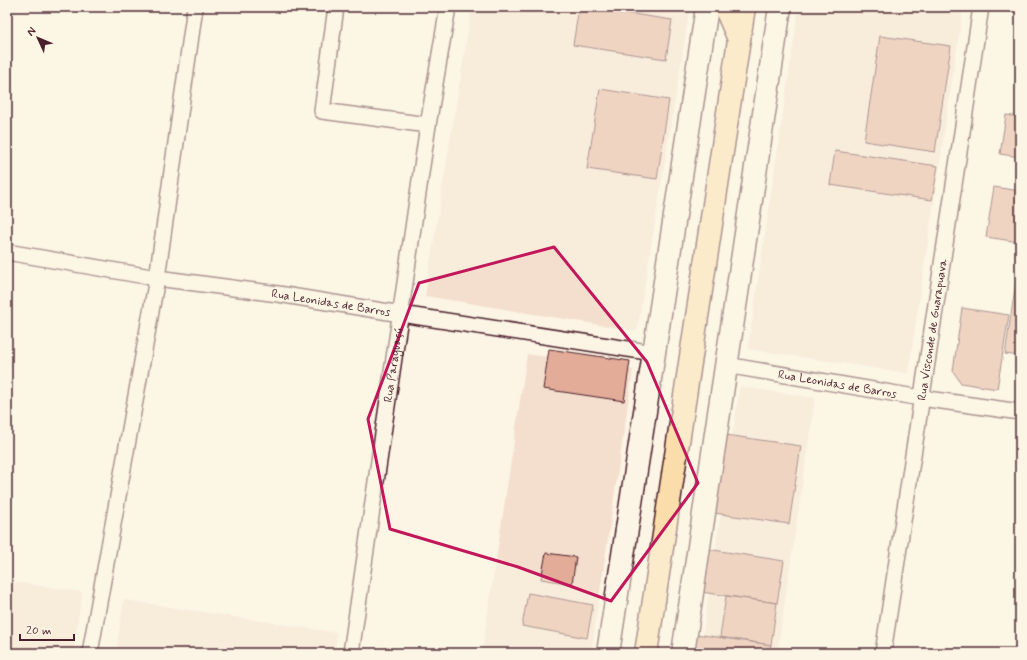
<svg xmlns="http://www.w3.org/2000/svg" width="1027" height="660" font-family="Mynerve,sans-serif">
	<rect width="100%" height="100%" fill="#fcf5e5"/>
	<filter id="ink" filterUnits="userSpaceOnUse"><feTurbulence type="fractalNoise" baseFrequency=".025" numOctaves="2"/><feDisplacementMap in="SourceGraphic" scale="8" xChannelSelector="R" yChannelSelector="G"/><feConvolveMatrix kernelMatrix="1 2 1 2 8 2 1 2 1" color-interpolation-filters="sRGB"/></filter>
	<g filter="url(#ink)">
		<g fill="#f4dfce">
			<path d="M472,7H690L637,331L425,296Z"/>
			<path d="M799,7H963L908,373L748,349Z"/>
			<path d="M527,354L633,370L591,653H482Z"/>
			<path d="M740,387L815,398L777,653H700Z"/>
			<path d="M7,581L82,592L73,653H7Z"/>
			<path d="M124,600L337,633L334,653H116Z"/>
		</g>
		<g fill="#e2ac98" stroke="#4a1f2b">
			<path d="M579,7H587L672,20L666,59L573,45Z"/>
			<path d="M880,36L951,46L935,152L864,141Z"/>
			<path d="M600,89L669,100L657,179L587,169Z"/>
			<path d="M1006,115L1020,117V157L1000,154Z"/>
			<path d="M835,151L938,166L932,200L830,185Z"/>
			<path d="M994,187L1020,191V262L1016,261L1019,242L986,237Z"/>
			<path d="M1016,282L1020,283V356L1005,354Z"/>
			<path d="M962,308L1009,315L997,389L961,383L953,371Z"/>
			<path d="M549,349L630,361L624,401L543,389Z"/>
			<path d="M726,435L801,446L789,524L714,513Z"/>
			<path d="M707,549L784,561L777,603L701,592Z"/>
			<path d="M546,553L576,557L572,584L541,579Z"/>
			<path d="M528,593L593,605L587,638L522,626Z"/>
			<path d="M726,596L777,603L771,645L720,637Z"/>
			<path d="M696,634L771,645L769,653H693Z"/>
		</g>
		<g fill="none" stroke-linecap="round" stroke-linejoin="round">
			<g stroke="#4a1f2b" stroke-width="18">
				<g id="street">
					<path d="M336,7L322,111L428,125"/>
					<path id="s1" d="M7,252L157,278L278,294L401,314L654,353"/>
					<path id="s2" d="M726,365L921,398L1020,412"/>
					<path d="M90,653L157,278L195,7"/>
					<path id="s3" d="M351,653L428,125L448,7"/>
					<path id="s4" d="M883,653L981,7"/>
				</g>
			</g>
			<g stroke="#4a1f2b" stroke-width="25">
				<g id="secondary">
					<path d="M608,653L707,7"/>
					<path d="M683,653L780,7"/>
				</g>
			</g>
			<g stroke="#4a1f2b" stroke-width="25">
				<g id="primary">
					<path d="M725,7L739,39"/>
					<path d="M646,653L744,7"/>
				</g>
			</g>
			<use href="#street" stroke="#fcf5e5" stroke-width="15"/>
			<use href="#secondary" stroke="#fcf5e5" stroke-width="22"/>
			<use href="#primary" stroke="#fbddab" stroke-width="22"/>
		</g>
	</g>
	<path d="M0 0H1027V660H0ZM554,247L647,362L698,483L611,601L518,567L390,529L368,419L419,283Z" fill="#fcf5e5" fill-opacity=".55" fill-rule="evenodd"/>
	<path fill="none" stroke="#c2185b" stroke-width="3" stroke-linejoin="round" d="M554,247L647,362L698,483L611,601L518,567L390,529L368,419L419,283Z"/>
	<g text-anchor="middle" stroke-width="4" stroke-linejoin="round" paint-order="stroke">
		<g font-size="12" fill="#4a1f2b" stroke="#fcf5e5">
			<text dy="4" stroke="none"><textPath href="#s1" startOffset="328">Rua Leonidas de Barros</textPath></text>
			<text dy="4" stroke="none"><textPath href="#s4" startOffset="327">Rua Visconde de Guarapuava</textPath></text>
			<text dy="4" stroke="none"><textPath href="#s3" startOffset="291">Rua Paraguaçú</textPath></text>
			<text dy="4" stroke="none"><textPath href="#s2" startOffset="113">Rua Leonidas de Barros</textPath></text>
		</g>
	</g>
	<rect width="1027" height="660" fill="none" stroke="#fcf5e5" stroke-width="24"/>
	<rect x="12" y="12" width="1003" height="636" fill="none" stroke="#4a1f2b" stroke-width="1.5" filter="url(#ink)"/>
	<g transform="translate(38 38) rotate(314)" stroke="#fcf5e5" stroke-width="3" paint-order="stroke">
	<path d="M0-3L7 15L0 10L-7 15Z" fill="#4a1f2b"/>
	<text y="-6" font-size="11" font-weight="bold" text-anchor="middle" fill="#4a1f2b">N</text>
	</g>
	<path d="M20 634v6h54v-6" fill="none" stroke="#4a1f2b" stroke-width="2"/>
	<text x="26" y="634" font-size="12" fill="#4a1f2b" stroke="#fcf5e5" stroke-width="3" paint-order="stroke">20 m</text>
</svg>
